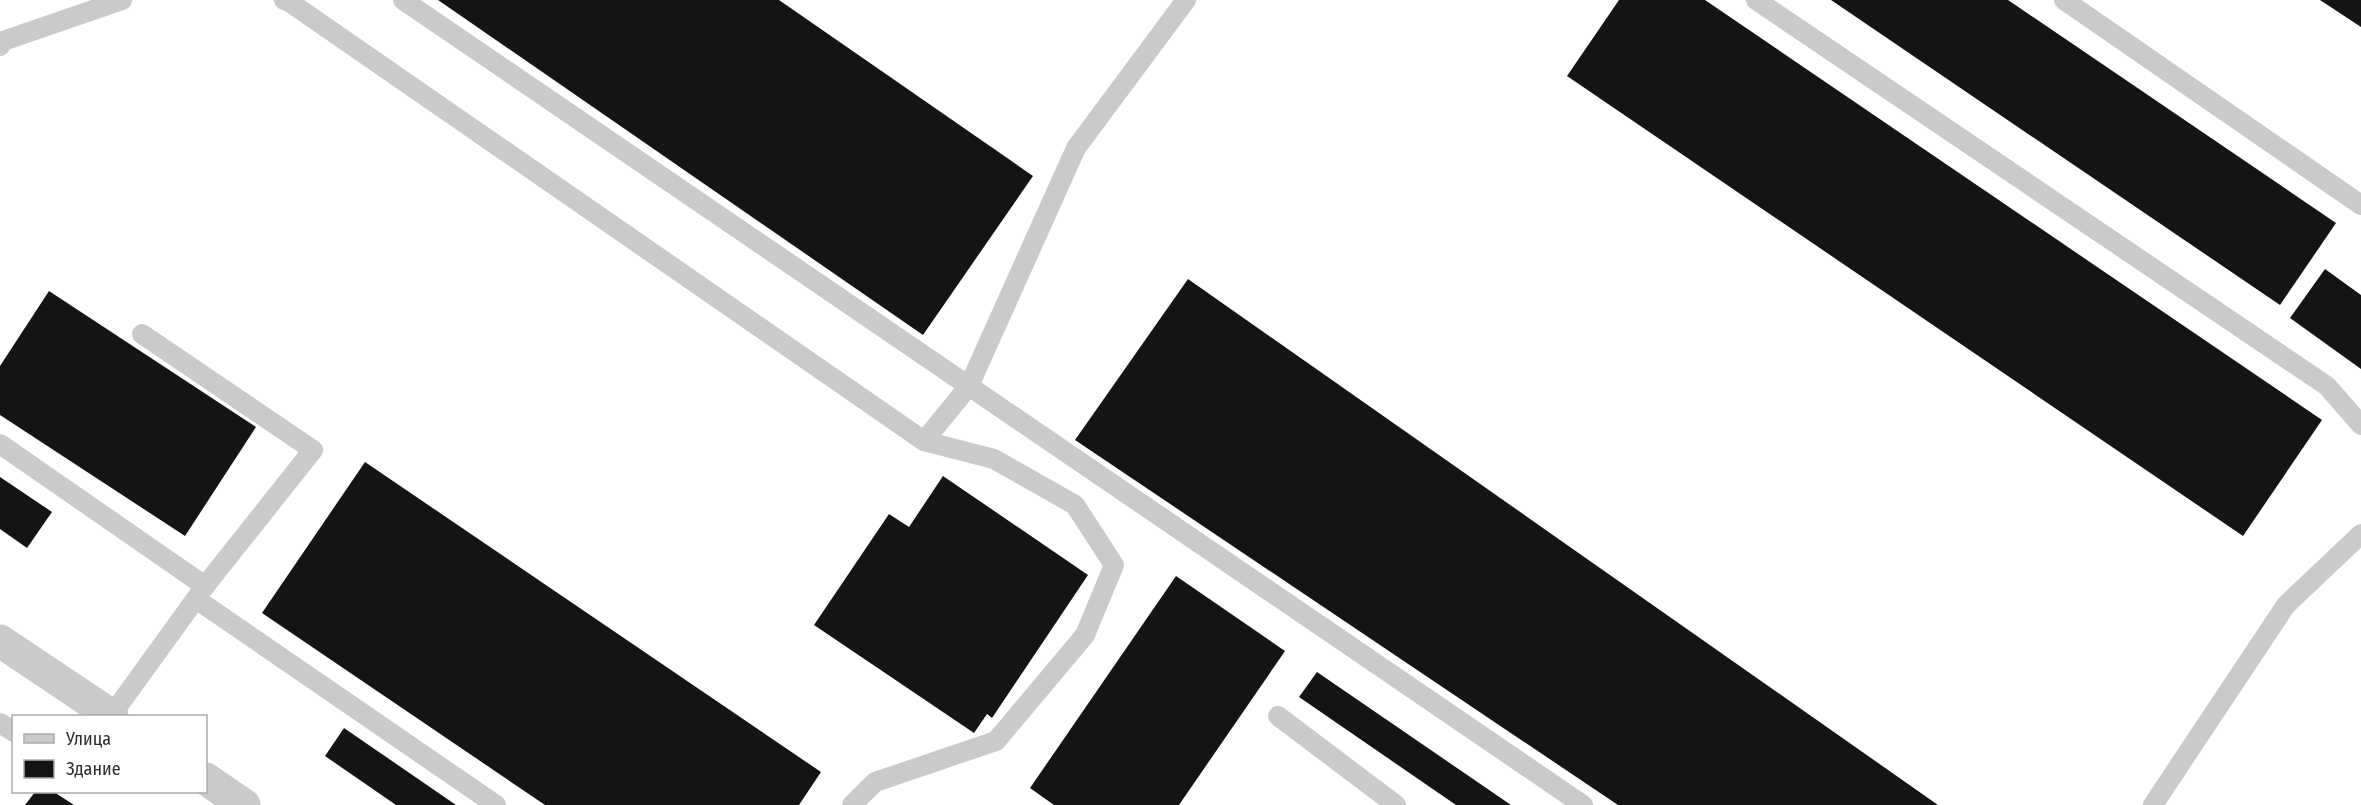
<svg xmlns="http://www.w3.org/2000/svg" width="2361" height="805" font-family="'Fira Sans Condensed',sans-serif">
	<rect width="100%" height="100%" fill="#fff"/>
	<g fill="#141414">
		<path d="M438,0H779L1033,176L923,335Z"/>
		<path d="M1619,0H1705L2322,420L2243,536L1567,76Z"/>
		<path d="M1831,0H2008L2336,223L2280,305Z"/>
		<path d="M2320,0H2361V27Z"/>
		<path d="M2325,269L2361,295V369L2290,318Z"/>
		<path d="M1188,279L1938,805H1618L1075,440Z"/>
		<path d="M49,291L256,427L185,536L0,415V366Z"/>
		<path d="M365,462L821,772L799,805H545L262,613Z"/>
		<path d="M943,476L1088,575L992,718L987,714L974,733L814,625L889,514L909,527Z"/>
		<path d="M0,477L52,512L27,548L0,529Z"/>
		<path d="M1176,576L1285,651L1179,805H1054L1030,788Z"/>
		<path d="M1317,672L1511,805H1456L1299,697Z"/>
		<path d="M344,728L456,805H396L325,756Z"/>
		<path d="M35,792H54L74,805H25Z"/>
	</g>
	<g fill="none" stroke-linecap="round" stroke-linejoin="round">
		<g stroke="#cacaca" stroke-width="20">
			<path d="M284,0L288,1L924,441L994,459L1075,505L1114,565L1085,635L996,741L875,782L852,805"/>
			<path d="M403,0L1583,805"/>
			<path d="M1756,0L2327,386L2361,425"/>
			<path d="M2064,0L2361,205"/>
			<path d="M0,46L3,41L122,0"/>
			<path d="M142,334L313,450L205,586"/>
			<path d="M924,441L969,386L1076,148L1186,0"/>
			<path d="M0,444L205,586L111,716"/>
			<path d="M196,599L496,805"/>
			<path d="M1278,716L1396,805"/>
			<path d="M0,723L14,732"/>
			<path d="M2153,805L2286,605L2361,534"/>
		</g>
		<g stroke="#cacaca" stroke-width="33">
			<path d="M0,641L112,716"/>
			<path d="M206,779L244,805"/>
		</g>
	</g>
	<rect x="12" y="715" width="195" height="78" fill="#ffffff" stroke="#ababab" stroke-width="1.5"/>
	<rect x="24" y="734" width="30" height="9" fill="#cacaca" stroke="#ababab" stroke-width="1.5"/>
	<text x="66" y="745" font-size="18" fill="#2d2d2d">Улица</text>
	<rect x="24" y="760" width="30" height="18" fill="#141414" stroke="#ababab" stroke-width="1.5"/>
	<text x="66" y="775" font-size="18" fill="#2d2d2d">Здание</text>
</svg>
